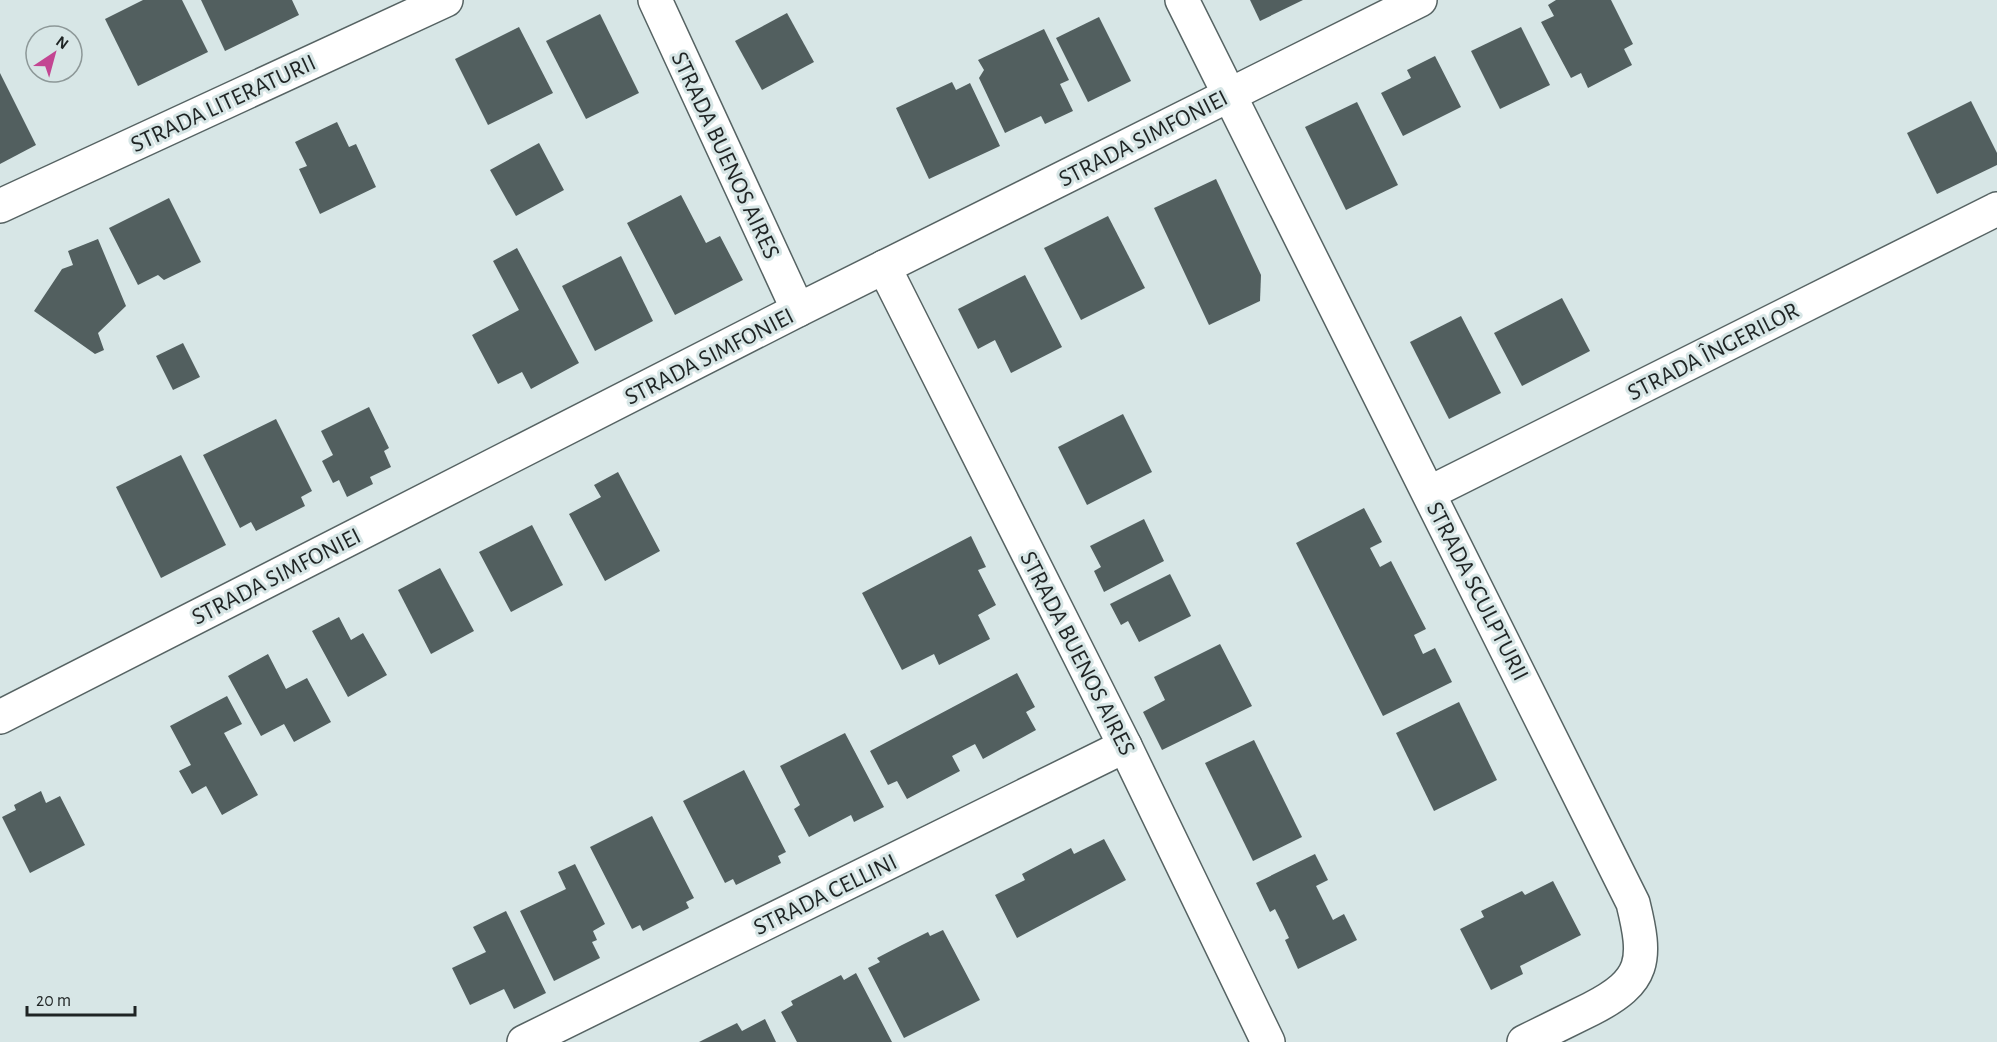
<svg xmlns="http://www.w3.org/2000/svg" width="1997" height="1042" font-family="'Alegreya Sans',sans-serif">
	<rect width="100%" height="100%" fill="#d7e6e6"/>
	<g fill="#525f5f">
		<path d="M143,0H182L208,52L138,86L105,19Z"/>
		<path d="M201,0H292L299,15L225,51Z"/>
		<path d="M1250,0H1303L1260,21Z"/>
		<path d="M1556,0H1611L1633,44L1624,49L1632,65L1588,88L1581,73L1571,78L1541,22L1554,16L1548,5Z"/>
		<path d="M787,13L814,62L762,90L735,41Z"/>
		<path d="M600,14L639,93L586,119L546,41Z"/>
		<path d="M1099,17L1131,81L1088,102L1056,38Z"/>
		<path d="M519,27L553,93L488,125L455,59Z"/>
		<path d="M1521,27L1550,85L1500,109L1471,51Z"/>
		<path d="M1044,29L1069,80L1060,84L1073,111L1045,124L1041,116L1005,133L979,78L984,70L978,60Z"/>
		<path d="M1435,56L1461,107L1403,136L1381,93L1411,78L1407,70Z"/>
		<path d="M0,73L36,145L0,164Z"/>
		<path d="M952,82L956,90L970,83L1000,146L929,179L896,108Z"/>
		<path d="M1971,101L1997,153V165L1937,194L1907,133Z"/>
		<path d="M1357,102L1398,185L1346,210L1305,127Z"/>
		<path d="M337,122L349,147L356,144L376,187L320,214L299,169L307,166L295,142Z"/>
		<path d="M539,143L564,190L516,216L490,170Z"/>
		<path d="M1216,179L1261,275L1260,301L1209,325L1154,208Z"/>
		<path d="M681,195L706,243L720,236L743,280L675,315L627,223Z"/>
		<path d="M169,198L201,262L164,280L158,275L138,285L109,228Z"/>
		<path d="M1108,216L1145,288L1081,320L1044,248Z"/>
		<path d="M98,239L126,306L98,333L104,350L95,354L34,311L62,269L73,265L68,251Z"/>
		<path d="M517,248L579,363L531,389L522,372L498,384L472,335L519,310L493,261Z"/>
		<path d="M621,256L653,321L595,351L562,286Z"/>
		<path d="M1025,275L1062,347L1011,373L995,340L978,349L958,309Z"/>
		<path d="M1562,298L1590,351L1522,386L1494,333Z"/>
		<path d="M1461,316L1501,393L1449,419L1410,342Z"/>
		<path d="M183,343L200,377L173,390L156,356Z"/>
		<path d="M369,407L389,448L384,451L391,467L370,477L373,484L347,497L339,480L333,483L322,461L333,455L321,431Z"/>
		<path d="M1123,414L1152,472L1087,505L1058,447Z"/>
		<path d="M276,419L312,491L301,497L305,506L256,531L251,522L240,528L203,455Z"/>
		<path d="M181,455L226,545L161,578L116,487Z"/>
		<path d="M618,472L660,551L605,581L569,514L601,497L594,485Z"/>
		<path d="M1364,508L1382,542L1370,548L1380,567L1391,561L1426,629L1414,635L1423,654L1435,648L1452,682L1383,716L1296,543Z"/>
		<path d="M1144,519L1164,561L1104,592L1094,571L1101,567L1090,546Z"/>
		<path d="M532,525L563,585L511,612L479,552Z"/>
		<path d="M971,536L986,567L978,570L996,605L978,615L990,639L939,665L934,654L902,670L862,593Z"/>
		<path d="M440,568L474,631L431,654L398,590Z"/>
		<path d="M1170,574L1191,616L1139,642L1128,621L1121,625L1110,604Z"/>
		<path d="M339,617L351,640L363,633L387,675L348,697L312,631Z"/>
		<path d="M1220,644L1252,706L1162,750L1143,712L1165,700L1154,677Z"/>
		<path d="M268,654L286,689L307,678L331,722L294,742L284,724L261,736L228,676Z"/>
		<path d="M1017,673L1035,707L1026,712L1036,730L983,759L975,744L952,756L960,771L907,799L897,781L888,785L870,751Z"/>
		<path d="M227,696L242,724L224,733L258,795L222,815L206,786L192,794L179,771L191,765L170,726Z"/>
		<path d="M1459,702L1497,780L1434,811L1396,733Z"/>
		<path d="M845,733L884,807L854,822L851,815L809,837L794,809L800,805L780,766Z"/>
		<path d="M1254,740L1302,837L1253,861L1205,763Z"/>
		<path d="M744,770L786,852L778,856L781,863L736,885L733,879L725,883L683,801Z"/>
		<path d="M41,791L46,803L60,796L85,845L30,873L2,817L16,810L14,805Z"/>
		<path d="M652,816L694,898L686,902L689,908L643,931L640,925L632,929L590,847Z"/>
		<path d="M1104,839L1126,880L1017,938L995,895L1025,880L1022,874L1071,848L1074,854Z"/>
		<path d="M1315,854L1328,880L1316,886L1333,920L1344,914L1357,940L1298,969L1285,940L1289,938L1282,923L1275,909L1270,912L1256,883Z"/>
		<path d="M575,864L605,924L593,931L597,940L592,942L600,958L554,981L520,911L566,889L558,872Z"/>
		<path d="M1553,881L1581,935L1520,966L1523,974L1491,990L1460,929L1484,917L1481,911L1522,891L1525,895Z"/>
		<path d="M506,911L546,993L514,1009L504,989L470,1005L452,968L486,952L473,927Z"/>
		<path d="M943,930L980,1000L904,1038L868,968L880,962L877,958L902,945L928,932L930,936Z"/>
		<path d="M856,973L892,1042H797L781,1012L793,1005L791,1001L841,975L844,980Z"/>
		<path d="M765,1019L776,1042H699L737,1023L742,1031Z"/>
	</g>
	<g fill="none" stroke-linecap="round" stroke-linejoin="round">
		<g stroke="#566363" stroke-width="36">
			<g id="street">
				<path d="M655,0L798,310"/>
				<path d="M1182,0L1633,903C1647,960 1646,981 1591,1009C1569,1020 1546,1031 1524,1042"/>
				<path d="M0,206L446,0"/>
				<path d="M884,267L1125,746L1268,1042"/>
				<path d="M1429,493L1997,209"/>
				<path d="M524,1042L1125,746"/>
			</g>
		</g>
		<g stroke="#566363" stroke-width="36">
			<path id="secondary" d="M0,717L798,310L1420,0"/>
		</g>
		<use href="#street" stroke="#fff" stroke-width="33"/>
		<use href="#secondary" stroke="#fff" stroke-width="33"/>
	</g>
	<g text-anchor="middle" stroke-width="6" stroke-linejoin="round" paint-order="stroke">
		<g font-size="24" fill="#1f2424" stroke="#d7e6e6">
			<text transform="translate(223 103) rotate(-25)" y="8">STRADA LITERATURII</text>
			<text transform="translate(1143 138) rotate(-27)" y="8">STRADA SIMFONIEI</text>
			<text transform="translate(726 155) rotate(65)" y="8">STRADA BUENOS AIRES</text>
			<text transform="translate(1713 351) rotate(-27)" y="8">STRADA ÎNGERILOR</text>
			<text transform="translate(709 356) rotate(-27)" y="8">STRADA SIMFONIEI</text>
			<text transform="translate(276 576) rotate(-27)" y="8">STRADA SIMFONIEI</text>
			<text transform="translate(1478 591) rotate(63)" y="8">STRADA SCULPTURII</text>
			<text transform="translate(1078 653) rotate(63)" y="8">STRADA BUENOS AIRES</text>
			<text transform="translate(825 894) rotate(-26)" y="8">STRADA CELLINI</text>
		</g>
	</g>
	<g transform="translate(54 54) rotate(36)"><circle r="28" fill="#d7e6e6" stroke="#8d9898" stroke-width="1.5"/>
	<path d="M0-4.5L10 22L0 15L-10 22Z" fill="#c34592"/>
	<text y="-9" font-size="16" font-weight="bold" text-anchor="middle" fill="#1f2424">N</text>
	</g>
	<path d="M27 1006v9h108v-9" fill="none" stroke="#1f2424" stroke-width="3"/>
	<text x="36" y="1006" font-size="18" fill="#1f2424" stroke="#d7e6e6" stroke-width="4.5" paint-order="stroke">20 m</text>
</svg>
